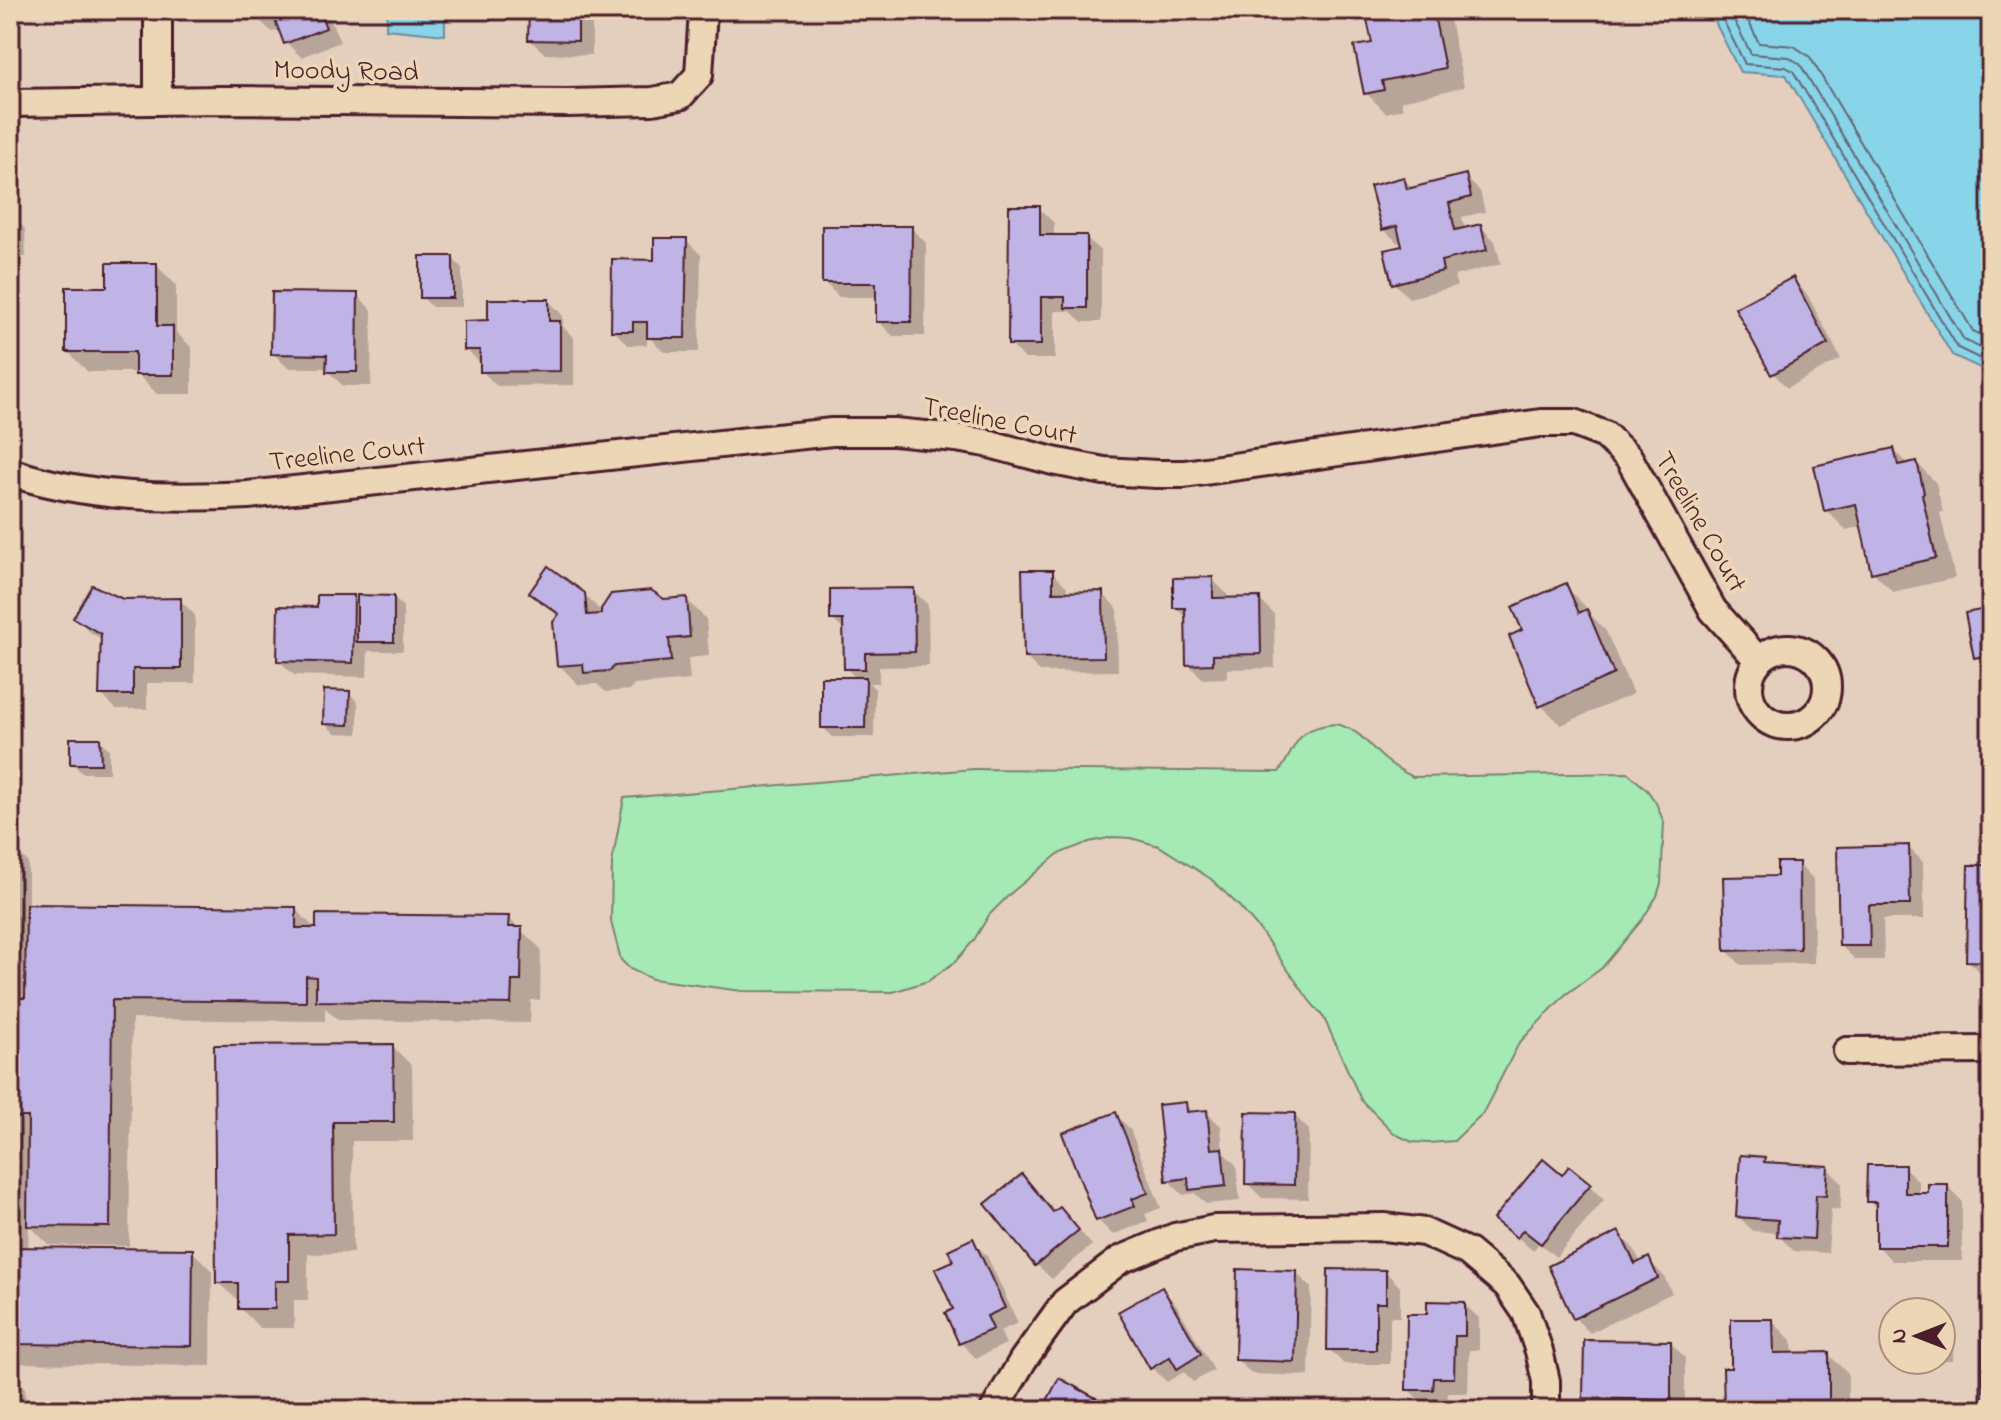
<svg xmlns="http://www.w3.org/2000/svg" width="2001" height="1420" font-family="'Indie Flower',sans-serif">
	<rect width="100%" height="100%" fill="#e4cfbf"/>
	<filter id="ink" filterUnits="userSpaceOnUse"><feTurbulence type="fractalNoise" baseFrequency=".0125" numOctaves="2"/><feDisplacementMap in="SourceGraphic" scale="16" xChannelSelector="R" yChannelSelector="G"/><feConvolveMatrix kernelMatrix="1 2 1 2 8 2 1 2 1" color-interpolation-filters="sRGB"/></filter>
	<g filter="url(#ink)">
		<path fill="#a5e9b5" stroke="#788470" stroke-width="2" d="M1335,724C1364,730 1369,749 1391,764C1398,769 1406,773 1413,777L1628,773L1647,790L1656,803L1664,823L1661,883L1657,896L1642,920L1602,968L1565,995L1519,1043L1483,1113L1454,1141L1428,1143L1412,1142L1395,1134L1361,1100L1324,1018L1309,1000L1259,929L1240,907L1211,879L1159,846L1131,838L1113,837L1089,842L1058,854L1011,893L989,915L974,940L955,962L928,981L893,992L742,991L652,979L630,969L621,960L611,922L612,862L624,798L974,769L1279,772C1299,743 1294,728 1335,724Z"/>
		<g fill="#88d4e8" stroke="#6f8c9c" stroke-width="2">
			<path d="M387,10H445V35L386,29Z"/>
			<path d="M1712,10H1991V373L1952,355L1786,75L1740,72L1717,26Z"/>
		</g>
		<g fill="#0003">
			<path d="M254,10H327L340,42L301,57L286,42L281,29L272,32L257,18Z"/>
			<path d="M531,10H592V55L545,54L530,40Z"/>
			<path d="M1367,10H1448L1464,87L1401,101L1403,109L1386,113L1366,93L1374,44Z"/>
			<path d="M1465,177L1480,191L1485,212L1462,217L1465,230L1480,226L1495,241L1501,264L1454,276L1457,286L1409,298L1394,283L1404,247L1403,242L1398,243L1383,229L1404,179L1414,190Z"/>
			<path d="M1039,208L1054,223V237H1086L1101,252V322H1082L1070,311H1055V359H1025L1010,344Z"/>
			<path d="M10,219H16L25,229L26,257H10Z"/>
			<path d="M911,228L926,243L925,336H893L878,321V297H839L824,282Z"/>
			<path d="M686,240L701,255L699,352H664L647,335V345H628L613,330L656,262Z"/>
			<path d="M452,258L462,268V307H432L422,297Z"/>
			<path d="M156,265L176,285V332L192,348V394H157L137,374V372H88L68,352L109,289Z"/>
			<path d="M1792,279L1807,294L1841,359L1787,388L1773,373Z"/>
			<path d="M357,295L372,310L371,386H343L328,371V368H288L273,353Z"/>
			<path d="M549,301L563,316V327L574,338V385L497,386L482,371L481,364L466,349L490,322Z"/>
			<path d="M1894,450L1909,465L1917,463L1936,483L1943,512L1940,513L1955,578L1893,592L1873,572L1863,526L1846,530L1826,510Z"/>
			<path d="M1052,572L1067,587V594L1102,593L1117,608L1118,671L1040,672L1026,657Z"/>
			<path d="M1212,579L1227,594V600L1259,599L1274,614L1275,668L1227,669V678L1203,679L1188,664L1187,619L1175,607Z"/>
			<path d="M1565,586L1585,606L1589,614L1606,631L1633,694L1561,725L1541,705L1524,631Z"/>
			<path d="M913,590L928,605L929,666L879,667V683H869L875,689L874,737H832L823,727L857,679L846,668L845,631L832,619Z"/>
			<path d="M532,592L584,594L601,611L686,599L706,619L709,656L688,658L690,680L634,685L630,690L606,692L597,684L579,685L559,665V618Z"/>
			<path d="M353,597L359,603L394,598L403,607V651H368L367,677L294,675L279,661Z"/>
			<path d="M180,600L195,615V683H147V709H116L101,694L103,640L90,632L76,618L123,601Z"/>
			<path d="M1991,610V672L1976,657Z"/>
			<path d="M349,693L358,702V734L335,733L325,724Z"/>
			<path d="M99,740L109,749V773H82L72,763Z"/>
			<path d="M10,844L28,862V906L295,909L318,931L508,918L541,949L540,1000H531L530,1023L338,1020L325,1008V1021L132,1019L129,1246L49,1245L29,1225L28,1250L192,1251L212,1271L211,1366L10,1363Z"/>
			<path d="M1908,847L1923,862L1924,919H1883L1884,960H1856L1841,946Z"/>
			<path d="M1798,864L1813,879L1814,963L1741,965L1726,950L1779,878Z"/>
			<path d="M1991,867V976L1983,975L1968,960Z"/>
			<path d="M392,1046L412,1066L413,1141H352L353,1253L308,1254V1300H294V1328H260L240,1308V1302L218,1283L216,1047Z"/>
			<path d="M1185,1104L1194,1113L1206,1112L1221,1126L1223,1152L1236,1165L1240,1201L1206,1204L1195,1193L1183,1195L1168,1180Z"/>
			<path d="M1115,1114L1130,1129L1161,1208L1145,1214L1148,1221L1113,1235L1098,1220Z"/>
			<path d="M1294,1115L1309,1130L1308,1199L1262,1198L1247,1183Z"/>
			<path d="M1764,1159L1770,1165L1827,1168L1842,1183L1840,1210L1831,1209L1828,1253L1794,1251L1779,1236V1233L1753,1231L1738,1216Z"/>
			<path d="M1904,1167L1919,1182V1195H1930L1947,1186L1962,1201V1261H1892L1878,1246V1210L1868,1201Z"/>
			<path d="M1562,1178L1589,1185L1604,1200L1556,1257L1539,1243L1533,1251L1496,1218Z"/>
			<path d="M1036,1191L1055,1214L1060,1209L1092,1245L1052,1279L1037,1265L988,1205Z"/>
			<path d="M1619,1234L1634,1249L1641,1263L1648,1260L1663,1275L1672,1293L1590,1333L1575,1318Z"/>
			<path d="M972,1241L987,1256L1018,1323L1000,1331L1006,1344L976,1358L961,1343L955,1262Z"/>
			<path d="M1386,1272L1400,1287V1317H1390V1364H1344L1329,1349Z"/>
			<path d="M1296,1273L1311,1287L1309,1376L1252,1374L1237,1360Z"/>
			<path d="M1161,1289L1176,1304L1214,1370L1193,1382L1184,1372L1167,1382L1152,1368Z"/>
			<path d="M1464,1304L1479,1318V1350H1469L1468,1393H1448L1447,1404H1423L1408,1389L1429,1316Z"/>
			<path d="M1941,1315H1944L1954,1325L1953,1360H1941Z"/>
			<path d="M1772,1321L1792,1341L1793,1355L1828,1354L1848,1374V1410H1726L1733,1370Z"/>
			<path d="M1671,1343L1685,1358V1410H1597L1585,1398Z"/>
			<path d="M16,1378L25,1388L26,1410H10V1379Z"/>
		</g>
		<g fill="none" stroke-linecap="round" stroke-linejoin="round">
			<g stroke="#636777" stroke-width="2">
				<path d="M1721,10L1725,24L1745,64L1786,67L1793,71L1958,348L1991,364"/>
				<path d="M1731,10L1734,20L1751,54L1789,57L1800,64L1964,340L1991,353"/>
				<path d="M1743,10L1759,43L1794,46L1810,57L1973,331L1991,340"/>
			</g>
		</g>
		<g fill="#bfb4e5" stroke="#4a1f2b" stroke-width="2">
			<path d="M252,10H319L326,28L284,44L272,12L255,19Z"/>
			<path d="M529,10H578V41L528,40Z"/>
			<path d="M1365,10H1433L1445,68L1382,81L1384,90L1364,94L1354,46L1372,43Z"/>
			<path d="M1466,174L1471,197L1449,203L1455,230L1481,224L1487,250L1441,261L1443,271L1392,284L1384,250L1402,246L1397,226L1382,230L1370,186L1404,177L1407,189Z"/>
			<path d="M1009,206H1040V235H1087V308H1065V297H1041V345H1008Z"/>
			<rect x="10" y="217" width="7" height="31"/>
			<path d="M822,226H912L911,322H876V283H822Z"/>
			<path d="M654,238H687L685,338H647V322H633V331H611L612,259L654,260Z"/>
			<rect x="420" y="256" width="33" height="42"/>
			<path d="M107,263H157V326H173V375H135V352H66V287H107Z"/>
			<path d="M1793,277L1828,344L1771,375L1735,308Z"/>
			<path d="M272,292L358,293L357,372H326L327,355L271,354Z"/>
			<path d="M488,299H549V321H560V371L480,372V350H464V321L488,320Z"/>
			<path d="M1894,448L1898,465L1917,461L1924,493L1922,494L1936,558L1871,573L1856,504L1824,511L1814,466Z"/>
			<path d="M548,566L585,593L587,615L601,614V609L611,594L651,590L664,599L687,597L690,637L669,639L671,661L614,666L610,671L584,673L583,664L557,666L553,622L559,614L529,593Z"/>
			<path d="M1022,570H1053V592L1103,591L1104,657L1024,658Z"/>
			<path d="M1213,577V598L1260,597L1261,654L1213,655V664L1186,665L1185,608H1173V578Z"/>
			<path d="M1566,583L1579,613L1587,609L1614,674L1539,707L1509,636L1522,630L1512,607Z"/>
			<path d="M92,585L123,599L181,598V669H133V695H99L101,634L73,618Z"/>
			<path d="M914,588L915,652L865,653V669H844L843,620H830V589Z"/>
			<path d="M317,595H354L353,663L277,661L278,606L317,607Z"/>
			<path d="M357,595L394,596V642H357Z"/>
			<path d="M1991,608V654L1974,658L1965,613Z"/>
			<path d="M821,677H866L865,728H821Z"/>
			<path d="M324,690L350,691L349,725L323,724Z"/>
			<path d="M70,738H100L101,764H70Z"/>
			<path d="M1909,845L1910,905H1869L1870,946H1839L1837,847Z"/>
			<path d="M1777,862H1799L1800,949L1725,951L1723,877L1777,876Z"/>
			<path d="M1968,865H1991V962L1966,961Z"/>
			<path d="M26,904L296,907V928H316V914L509,916L508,927H522L521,981H512L511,1004L316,1001V977L306,976V1002L112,1000L110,1227L27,1226L28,1117H11L10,1165V998H25Z"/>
			<path d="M393,1044L394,1122H333L334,1234L289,1235V1281H275V1309H238V1283H216L214,1045Z"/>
			<path d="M1186,1102L1187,1112L1207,1110L1211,1149L1222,1148L1226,1186L1189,1190L1188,1178L1166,1181L1158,1105Z"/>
			<path d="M1116,1112L1148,1193L1132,1199L1135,1206L1096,1221L1062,1133Z"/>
			<path d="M1246,1112L1295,1113L1294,1185L1245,1184Z"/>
			<path d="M1740,1155L1765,1157L1764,1162L1828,1166L1826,1196L1816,1195L1814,1239L1777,1237L1778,1220L1736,1217Z"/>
			<path d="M1543,1159L1562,1175L1569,1166L1591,1184L1541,1244L1523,1230L1517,1238L1493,1219Z"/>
			<path d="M1867,1165H1905V1193H1928V1184H1948V1247H1876V1202H1866Z"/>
			<path d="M1022,1174L1053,1212L1060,1207L1079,1230L1035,1266L985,1204Z"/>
			<path d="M1619,1231L1635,1264L1649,1257L1658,1278L1573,1319L1548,1266Z"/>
			<path d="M973,1238L1005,1308L987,1316L993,1329L959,1344L945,1313L953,1309L935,1269L953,1261L948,1250Z"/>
			<path d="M10,1247L193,1249L192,1346L10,1344Z"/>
			<path d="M1237,1269L1297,1271L1295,1362L1235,1360Z"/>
			<path d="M1328,1269L1386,1270V1303H1376V1350H1327Z"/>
			<path d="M1162,1287L1201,1354L1177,1369L1170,1357L1150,1369L1118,1312Z"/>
			<path d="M1427,1301L1465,1302V1336H1455L1454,1378H1434L1433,1390H1406L1407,1314H1427Z"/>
			<path d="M1941,1313H1945L1944,1351H1941Z"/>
			<path d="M1731,1319H1773L1774,1353L1829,1352V1410H1724L1723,1368H1731Z"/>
			<path d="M1982,1326H1991V1410H1983Z"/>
			<path d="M1584,1340L1671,1341V1400L1583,1398Z"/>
			<path d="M17,1376V1410H10V1377Z"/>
			<path d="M1059,1378L1118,1410H1042Z"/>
		</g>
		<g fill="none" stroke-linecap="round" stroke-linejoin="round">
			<g stroke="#4a1f2b" stroke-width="32">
				<g id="street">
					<path d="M158,10V101"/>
					<path d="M10,103L222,100L568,103L652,101L680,96L699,75L703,10"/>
					<path d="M10,472C86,498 168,499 248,495L832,432H894L956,438L986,443L1053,461L1104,471L1157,474H1184L1541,423H1574L1605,435L1629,458L1713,610L1759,661"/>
					<circle cx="1788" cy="687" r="39"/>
					<path d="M1847,1051L1991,1050"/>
					<path d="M994,1410L1023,1360L1065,1302L1120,1260L1175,1237L1214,1229L1384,1227L1424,1232L1468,1252L1507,1285L1526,1313L1539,1351L1546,1381V1410"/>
				</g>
			</g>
			<use href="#street" stroke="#edd6b5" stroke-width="26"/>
		</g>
	</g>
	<g text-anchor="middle" stroke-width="7" stroke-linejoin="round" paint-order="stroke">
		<g font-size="28" fill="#4a1f2b" stroke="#edd6b5">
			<text transform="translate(346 69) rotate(1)" y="10">Moody Road</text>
			<text transform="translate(1000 419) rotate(11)" y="10">Treeline Court</text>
			<text transform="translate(347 452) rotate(-6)" y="10">Treeline Court</text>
			<text transform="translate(1702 521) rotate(60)" y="10">Treeline Court</text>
		</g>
	</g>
	<rect width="2001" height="1420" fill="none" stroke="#edd6b5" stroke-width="40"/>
	<rect x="20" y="20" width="1961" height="1380" fill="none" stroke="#4a1f2b" stroke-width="3" filter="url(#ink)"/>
	<g transform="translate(1917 1336) rotate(270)"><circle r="38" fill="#edd6b5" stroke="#ac8d7e" stroke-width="2"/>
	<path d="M0-6L14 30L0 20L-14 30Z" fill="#4a1f2b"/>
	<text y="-12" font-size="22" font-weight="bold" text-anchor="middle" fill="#4a1f2b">N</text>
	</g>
</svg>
